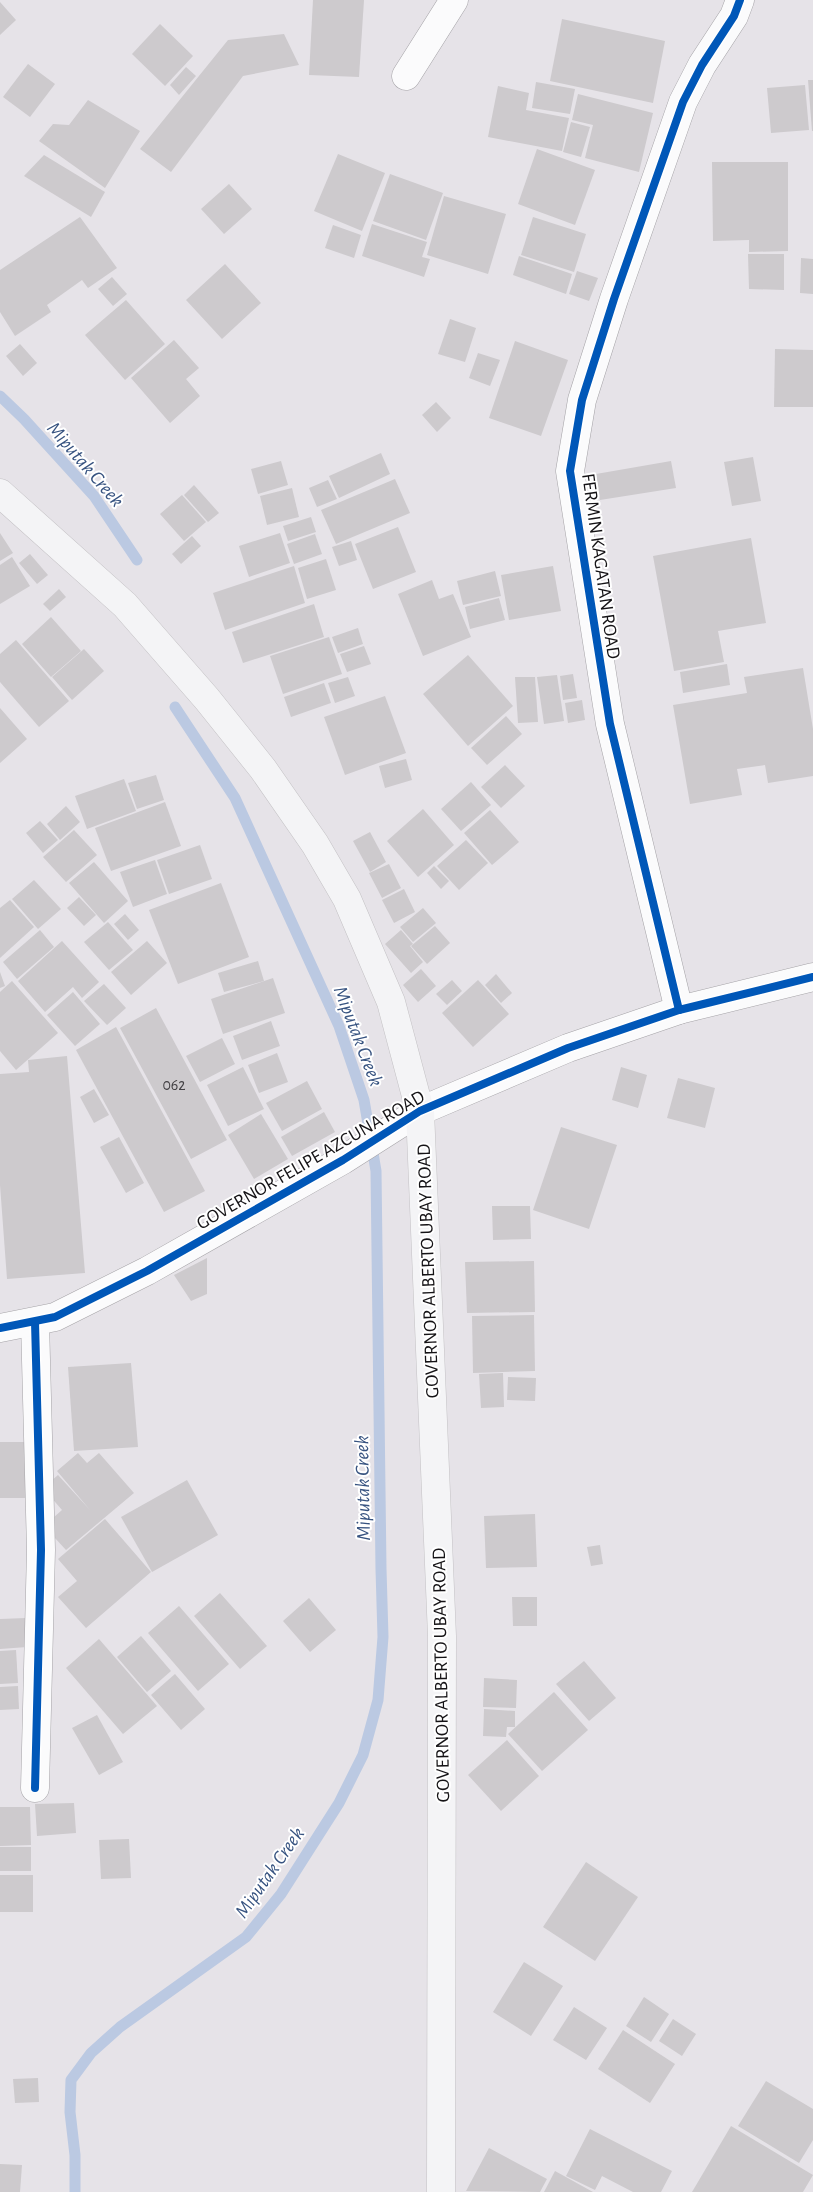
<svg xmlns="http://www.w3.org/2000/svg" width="813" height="2192" font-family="'Alegreya Sans',sans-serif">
	<rect width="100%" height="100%" fill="#e6e3e8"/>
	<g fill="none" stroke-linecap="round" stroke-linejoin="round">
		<g stroke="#bbc9e2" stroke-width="11">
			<path d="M0,396L24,419L94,496L137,560"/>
			<path d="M75,2192V2155L70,2112L71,2080L91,2053L120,2027L246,1937L281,1894L339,1803L363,1755L378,1700L383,1637L381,1569L376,1171L364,1100L339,1026L235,798L175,707"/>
		</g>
	</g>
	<g fill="#cdcacd">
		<path d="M313,0H364L359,77L309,75Z"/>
		<path d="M0,2L16,20L0,35Z"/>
		<path d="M562,19L665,41L653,103L550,81Z"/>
		<path d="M160,24L193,56L165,86L132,54Z"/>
		<path d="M284,34L299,65L243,76L171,172L140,149L228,40Z"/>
		<path d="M28,64L55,84L30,117L3,97Z"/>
		<path d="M186,67L196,76L179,95L170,85Z"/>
		<path d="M808,80H813V131H812Z"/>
		<path d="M536,82L575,89L570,114L532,108Z"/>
		<path d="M805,85L809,130L771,133L767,88Z"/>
		<path d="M498,86L529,93L526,110L569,118L562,151L488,137Z"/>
		<path d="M578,94L653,113L639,172L585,158L593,125L572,120Z"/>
		<path d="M88,100L140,131L105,188L39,141L53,124L69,125Z"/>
		<path d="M571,122L590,127L581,157L563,152Z"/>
		<path d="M537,149L595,170L575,225L518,204Z"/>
		<path d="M338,154L385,173L362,231L314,211Z"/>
		<path d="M44,155L105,192L91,217L24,176Z"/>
		<path d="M712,162H788V251L749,252V240L713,241Z"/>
		<path d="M390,174L443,193L426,240L373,221Z"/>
		<path d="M229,184L252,209L224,234L201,209Z"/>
		<path d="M444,196L506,214L488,274L427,255Z"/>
		<path d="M80,217L117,268L88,288L82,280L47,305L51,312L15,336L0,312V270Z"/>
		<path d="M533,217L586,234L574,272L521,255Z"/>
		<path d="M372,224L427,242L422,257L430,259L424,277L362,256Z"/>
		<path d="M333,225L361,235L354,258L325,248Z"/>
		<path d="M748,254H784V290L749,289Z"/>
		<path d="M519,256L572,274L566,294L513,275Z"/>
		<path d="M801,258L813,259V294L800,293Z"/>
		<path d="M225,264L261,303L222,339L186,300Z"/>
		<path d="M577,271L598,278L589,301L569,294Z"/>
		<path d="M112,277L127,294L113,306L98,289Z"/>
		<path d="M126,300L165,344L125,380L85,335Z"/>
		<path d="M450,319L476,328L465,362L438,354Z"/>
		<path d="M174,340L199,368L186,379L200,396L170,423L131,378Z"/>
		<path d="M515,341L568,360L541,436L489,418Z"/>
		<path d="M20,344L37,363L23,376L6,356Z"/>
		<path d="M775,349L813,350V407H774Z"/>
		<path d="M478,353L500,360L490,386L469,378Z"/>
		<path d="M436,402L451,418L437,432L422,415Z"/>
		<path d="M381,453L390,474L339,498L329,476Z"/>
		<path d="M753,457L761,501L732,506L724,462Z"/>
		<path d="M281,461L288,485L258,494L251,469Z"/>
		<path d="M671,461L676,488L600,500L596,474Z"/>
		<path d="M395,479L410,513L336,544L321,510Z"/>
		<path d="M328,480L337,499L317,507L309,488Z"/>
		<path d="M194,485L219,513L208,522L184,495Z"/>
		<path d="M292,488L299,517L267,525L260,496Z"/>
		<path d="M182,495L206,522L184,541L160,514Z"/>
		<path d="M311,517L316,532L288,541L283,526Z"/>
		<path d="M398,527L416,572L373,589L355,544Z"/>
		<path d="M0,533L13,553L0,561Z"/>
		<path d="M280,533L290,563L249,577L239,546Z"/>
		<path d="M315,534L322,554L294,564L287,544Z"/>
		<path d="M192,536L201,546L181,564L172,554Z"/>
		<path d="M751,538L766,623L718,631L724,662L674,671L653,556Z"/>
		<path d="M351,541L357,560L339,566L332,547Z"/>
		<path d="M30,554L48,575L37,584L19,563Z"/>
		<path d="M12,557L30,586L0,604V565Z"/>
		<path d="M326,559L336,590L307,599L298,568Z"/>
		<path d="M294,566L305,603L225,630L213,593Z"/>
		<path d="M553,566L561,611L509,620L501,575Z"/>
		<path d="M495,571L501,596L463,605L457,581Z"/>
		<path d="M432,580L439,599L453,594L471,637L423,656L398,594Z"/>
		<path d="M59,589L66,597L50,611L43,604Z"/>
		<path d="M499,598L505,620L470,629L465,607Z"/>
		<path d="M314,604L324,637L243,663L232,632Z"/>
		<path d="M51,617L81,651L51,677L22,644Z"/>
		<path d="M358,628L363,644L338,653L332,637Z"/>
		<path d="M329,637L342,674L283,694L270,656Z"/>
		<path d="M16,640L69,701L39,727L0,682V654Z"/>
		<path d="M364,646L371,664L347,672L340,654Z"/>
		<path d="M84,649L104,671L72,700L52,677Z"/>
		<path d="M468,655L513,706L468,746L423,694Z"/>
		<path d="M727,664L730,685L683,693L680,672Z"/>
		<path d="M803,668L813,729V776L768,783L765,765L737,769L742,795L690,804L673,705L747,693L744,677Z"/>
		<path d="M573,674L577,698L563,700L560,676Z"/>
		<path d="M557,675L564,721L544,724L537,677Z"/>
		<path d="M348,677L355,696L335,703L328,683Z"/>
		<path d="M515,677H535L538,722L518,723Z"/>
		<path d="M324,683L331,703L291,717L284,697Z"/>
		<path d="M385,696L406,753L345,775L324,717Z"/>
		<path d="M582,700L585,720L568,723L565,703Z"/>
		<path d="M0,708L27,739L0,763Z"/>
		<path d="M506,716L522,734L487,765L471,748Z"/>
		<path d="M406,759L412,780L385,788L379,766Z"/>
		<path d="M505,765L525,786L501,808L481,787Z"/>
		<path d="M156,775L164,800L137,809L128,783Z"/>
		<path d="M124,779L136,811L87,829L75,796Z"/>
		<path d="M471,782L491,805L461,831L441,809Z"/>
		<path d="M165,802L181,846L111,871L95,828Z"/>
		<path d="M66,806L80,822L60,840L47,824Z"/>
		<path d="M423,809L454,845L418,877L387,841Z"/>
		<path d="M490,810L519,842L492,865L464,833Z"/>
		<path d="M40,821L58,840L43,853L26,833Z"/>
		<path d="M74,830L97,855L66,882L43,857Z"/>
		<path d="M370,832L386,862L370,872L353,841Z"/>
		<path d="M466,840L488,863L459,890L437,866Z"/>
		<path d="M200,845L212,879L169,894L157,860Z"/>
		<path d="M155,860L167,894L133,907L120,872Z"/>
		<path d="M94,862L128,901L104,923L69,883Z"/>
		<path d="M389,864L401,888L382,898L369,873Z"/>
		<path d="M434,866L449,881L441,889L427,873Z"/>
		<path d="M34,880L61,909L38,929L12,899Z"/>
		<path d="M221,883L249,957L178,984L149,910Z"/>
		<path d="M404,889L415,912L394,923L382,900Z"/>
		<path d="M79,897L96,915L84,926L67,908Z"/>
		<path d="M10,900L34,927L0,958V908Z"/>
		<path d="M423,908L436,923L413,942L400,927Z"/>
		<path d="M125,914L139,930L128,940L114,924Z"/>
		<path d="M108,922L133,950L109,970L84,942Z"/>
		<path d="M435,926L450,943L427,964L411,946Z"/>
		<path d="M40,930L54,947L17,979L3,962Z"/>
		<path d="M401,930L413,944L410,946L423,962L411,973L385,944Z"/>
		<path d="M62,941L99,982L82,998L73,987L45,1012L18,981Z"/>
		<path d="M147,941L167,963L131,995L111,972Z"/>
		<path d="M258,961L264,981L224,992L218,973Z"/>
		<path d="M421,969L436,986L418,1002L403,985Z"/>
		<path d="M0,972L5,986L0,988Z"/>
		<path d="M496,974L512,993L501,1003L485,985Z"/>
		<path d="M273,978L285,1013L223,1034L211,999Z"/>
		<path d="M452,980L462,991L447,1005L436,994Z"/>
		<path d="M478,980L509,1014L473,1047L442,1013Z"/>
		<path d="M12,981L58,1033L16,1070L0,1051V992Z"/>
		<path d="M104,984L126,1008L107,1025L84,1001Z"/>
		<path d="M73,992L100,1024L75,1046L47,1015Z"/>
		<path d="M156,1008L227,1140L191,1159L120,1028Z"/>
		<path d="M271,1021L280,1046L242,1060L233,1036Z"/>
		<path d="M116,1027L205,1191L164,1212L76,1050Z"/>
		<path d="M222,1038L235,1064L200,1082L186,1056Z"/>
		<path d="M277,1053L288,1082L259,1093L248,1065Z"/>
		<path d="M67,1056L85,1273L7,1279L0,1185V1074L29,1072L28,1060Z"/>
		<path d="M243,1067L264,1109L228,1126L207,1085Z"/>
		<path d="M621,1067L647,1075L638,1108L612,1100Z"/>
		<path d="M678,1078L715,1088L705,1128L667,1118Z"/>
		<path d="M307,1081L322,1109L282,1131L266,1103Z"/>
		<path d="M94,1089L109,1115L94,1123L80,1097Z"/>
		<path d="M324,1112L335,1132L292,1156L281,1137Z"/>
		<path d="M261,1114L288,1159L254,1179L228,1135Z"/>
		<path d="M561,1127L617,1145L589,1229L533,1210Z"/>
		<path d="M119,1137L144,1183L126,1193L100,1147Z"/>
		<path d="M492,1206H530L531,1239L493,1240Z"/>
		<path d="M207,1258V1294L191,1301L174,1275Z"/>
		<path d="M534,1261L535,1312L467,1313L465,1262Z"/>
		<path d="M534,1315L535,1371L473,1373L472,1316Z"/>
		<path d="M131,1363L138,1447L74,1451L68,1367Z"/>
		<path d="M503,1373L504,1407L481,1408L479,1374Z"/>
		<path d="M508,1377L536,1378L535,1401L507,1400Z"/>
		<path d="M0,1442H34L35,1498H0Z"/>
		<path d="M78,1453L87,1463L99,1453L134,1493L66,1550L44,1526L62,1510L43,1488L58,1475L90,1510L57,1471Z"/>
		<path d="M187,1480L218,1535L152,1572L121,1517Z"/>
		<path d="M535,1514L537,1567L486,1568L484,1516Z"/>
		<path d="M105,1519L151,1572L86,1628L58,1597L77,1581L58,1559Z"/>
		<path d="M600,1545L603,1564L591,1566L587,1547Z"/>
		<path d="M220,1593L267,1646L240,1669L194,1616Z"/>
		<path d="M512,1597H537V1626H513Z"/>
		<path d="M309,1598L336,1630L310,1652L283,1621Z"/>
		<path d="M179,1606L229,1664L198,1691L148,1633Z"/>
		<path d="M26,1618L27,1647L0,1649V1619Z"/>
		<path d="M141,1636L171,1671L147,1692L117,1657Z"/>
		<path d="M99,1639L157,1706L123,1734L66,1668Z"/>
		<path d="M16,1650L18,1683L0,1684V1651Z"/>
		<path d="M584,1661L616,1698L589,1721L556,1684Z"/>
		<path d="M175,1674L205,1709L181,1730L151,1695Z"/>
		<path d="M484,1678L517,1680L516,1708L483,1707Z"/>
		<path d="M18,1686L19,1709L0,1710V1687Z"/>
		<path d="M554,1692L588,1730L542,1771L508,1734Z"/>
		<path d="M484,1709L515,1711V1727H507L506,1737L483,1736Z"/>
		<path d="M97,1715L123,1762L99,1775L72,1728Z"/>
		<path d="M507,1740L539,1776L501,1811L468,1775Z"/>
		<path d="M74,1803L76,1833L37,1836L35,1804Z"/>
		<path d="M0,1807H30L31,1845L0,1846Z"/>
		<path d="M129,1839L131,1878L101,1879L99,1840Z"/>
		<rect x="0" y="1847" width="31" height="24"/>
		<path d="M586,1862L638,1897L595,1961L543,1927Z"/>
		<rect x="0" y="1875" width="33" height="37"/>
		<path d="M524,1962L563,1986L531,2036L493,2012Z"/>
		<path d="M644,1997L669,2014L651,2042L626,2026Z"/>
		<path d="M574,2007L607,2028L586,2060L553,2040Z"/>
		<path d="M673,2019L696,2034L682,2056L659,2041Z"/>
		<path d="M623,2030L675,2064L650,2103L598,2069Z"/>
		<path d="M38,2078L39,2102L15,2103L13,2079Z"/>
		<path d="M766,2081L813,2109V2140L799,2163L738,2126Z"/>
		<path d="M731,2126L813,2175L803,2192H692Z"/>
		<path d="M590,2129L672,2171L661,2192H633L602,2176L595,2190L566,2176Z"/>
		<path d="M489,2148L547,2179L540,2192L466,2191Z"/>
		<path d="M0,2164L22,2165L20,2192H0Z"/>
		<path d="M555,2171L593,2192H544Z"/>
	</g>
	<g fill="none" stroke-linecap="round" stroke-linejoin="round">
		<g stroke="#a5a3a7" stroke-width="29">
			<g id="minor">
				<path d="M406,76L454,0"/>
				<path d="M679,1010L610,724L570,471L582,400L614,299L683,102L702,65L734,16L740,0"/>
				<path d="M35,1322L41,1550L35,1788"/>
				<path d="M0,1328L55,1317L147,1271L343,1160L420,1111L568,1048L679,1010L813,977"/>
			</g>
		</g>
		<g stroke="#c3c1c4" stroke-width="29">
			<path id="major" d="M0,493L125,605L207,699L263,769L315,844L347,899L391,1002L420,1111L442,1636L441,2192"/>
		</g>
		<use href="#minor" stroke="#fbfbfc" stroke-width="28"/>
		<use href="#major" stroke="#f4f4f6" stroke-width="28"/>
		<g stroke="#fff" stroke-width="11">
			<g id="cycleway">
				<path d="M679,1010L610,724L570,471L582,400L614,299L683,102L702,65L734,16L740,0"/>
				<path d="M35,1322L41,1550L35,1788"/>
				<path d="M0,1328L55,1317L147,1271L343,1160L420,1111L568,1048L679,1010L813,977"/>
			</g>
		</g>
		<use href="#cycleway" stroke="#0057b8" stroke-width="8"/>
	</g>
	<g text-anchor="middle" stroke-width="4" stroke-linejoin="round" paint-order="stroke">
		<g font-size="16" fill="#434144">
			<text x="174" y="1090">062</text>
		</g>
		<g font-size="19" fill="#151316" stroke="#fff">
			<text transform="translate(602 566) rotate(82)" y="7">FERMIN KAGATAN ROAD</text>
			<text transform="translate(310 1159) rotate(-30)" y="7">GOVERNOR FELIPE AZCUNA ROAD</text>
			<text transform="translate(427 1271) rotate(-92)" y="7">GOVERNOR ALBERTO UBAY ROAD</text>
			<text transform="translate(440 1675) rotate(-91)" y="7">GOVERNOR ALBERTO UBAY ROAD</text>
		</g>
		<g font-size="20" font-style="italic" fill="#375380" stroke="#fff">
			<text transform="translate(86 464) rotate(49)" y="7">Miputak Creek</text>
			<text transform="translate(359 1036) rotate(69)" y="7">Miputak Creek</text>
			<text transform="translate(362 1488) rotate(-91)" y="7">Miputak Creek</text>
			<text transform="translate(269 1872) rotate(-55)" y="7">Miputak Creek</text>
		</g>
	</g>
</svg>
